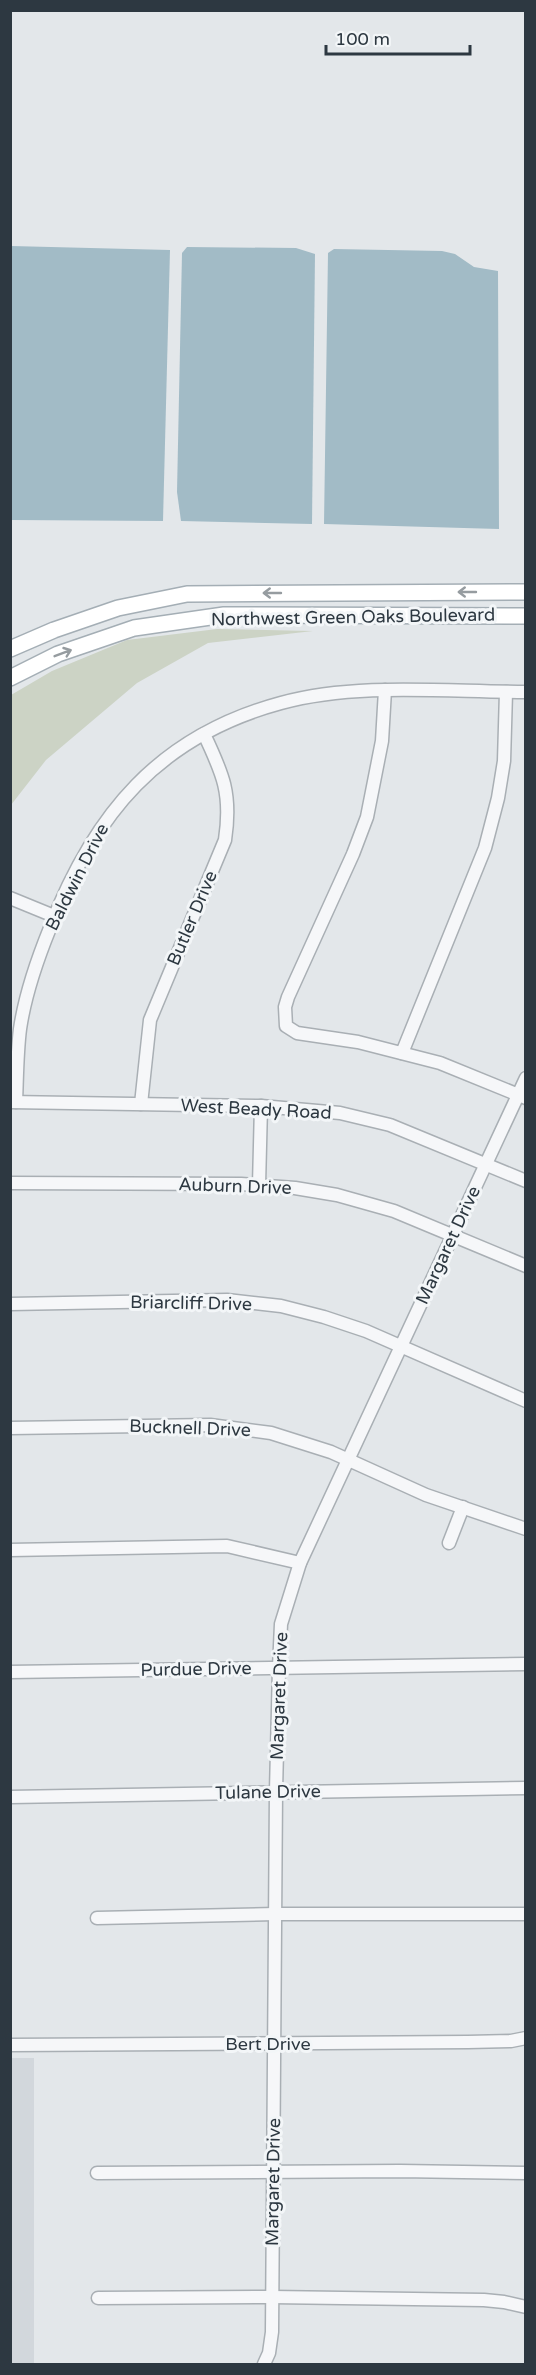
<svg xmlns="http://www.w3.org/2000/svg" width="536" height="2375" font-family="'Varela Round',sans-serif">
	<rect width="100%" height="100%" fill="#e3e7ea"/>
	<path fill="#d2d7dc" d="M10,2058H34V2364H11Z"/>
	<path fill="#ccd3c5" d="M217,629L313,631L208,643L137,683L46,760L11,805V695L52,671L127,640Z"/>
	<g fill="#a2bbc6">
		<path d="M11,246L170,250L163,521L11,520Z"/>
		<path d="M187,247L296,248L315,254L312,524L181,521L177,492L182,253Z"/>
		<path d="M334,249L442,251L455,254L474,267L498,271L499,529L324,524L328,253Z"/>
	</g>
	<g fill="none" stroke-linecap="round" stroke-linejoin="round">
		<g stroke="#a9afb4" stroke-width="15">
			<g id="minor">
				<path d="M385,690L382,741L367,817L353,854L288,997L285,1007L286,1026L297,1033L358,1042L440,1063L526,1098"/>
				<path d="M10,898L54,916"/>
				<path d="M402,1053L485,848L498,798L504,761L506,692"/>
				<path d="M10,1102L261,1106L340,1113L390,1125L526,1181"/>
				<path d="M16,1102C17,1078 17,1053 20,1029C25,995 37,960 50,928C94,814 159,736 281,703C358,682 446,692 526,692"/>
				<path d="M141,1104L150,1020L225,840C232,794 223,774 204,734"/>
				<path d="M10,1183L241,1184L295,1188L337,1195L394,1211L526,1266"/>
				<path d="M259,1185L261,1106"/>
				<path d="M10,1304L227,1300L281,1306L324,1317L366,1331L526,1401"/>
				<path d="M10,1428L210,1425L271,1433L331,1452L426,1495L526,1529"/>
				<path d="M449,1543L463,1507"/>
				<path d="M10,1550L227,1546L300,1563"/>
				<path d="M10,1672L526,1664"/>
				<path d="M10,1797L526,1788"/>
				<path d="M97,1918L275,1914H526"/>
				<path d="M10,2045L468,2042L511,2041L526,2038"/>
				<path d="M97,2173L400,2171L526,2173"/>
				<path d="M98,2298L272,2297L484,2300L504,2302L526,2307"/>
				<path d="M264,2364L269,2353L272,2332L276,1791L279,1668L281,1624L300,1563L526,1078"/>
			</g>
		</g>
		<g stroke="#a4aeb5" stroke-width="18">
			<g id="major">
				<path d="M10,649L54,630L118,608L187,594L526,592"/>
				<path d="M10,678L58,654L134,628L224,615L526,616"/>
			</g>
		</g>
		<use href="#minor" stroke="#f6f7f9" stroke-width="12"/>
		<use href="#major" stroke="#fff" stroke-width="15"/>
	</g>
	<defs><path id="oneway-shaft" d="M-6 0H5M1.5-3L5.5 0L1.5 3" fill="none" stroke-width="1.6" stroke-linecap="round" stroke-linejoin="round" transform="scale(1.5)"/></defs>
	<g stroke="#969ca0">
		<use href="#oneway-shaft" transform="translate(467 592) rotate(180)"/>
		<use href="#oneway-shaft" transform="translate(272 593) rotate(180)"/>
		<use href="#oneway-shaft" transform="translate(63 653) rotate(-21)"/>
	</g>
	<g text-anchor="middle" stroke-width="6" stroke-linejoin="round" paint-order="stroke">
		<g font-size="18" fill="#2d3841" stroke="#f3f6f8">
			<text transform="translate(353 617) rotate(-1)" y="6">Northwest Green Oaks Boulevard</text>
			<text transform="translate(77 877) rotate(-63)" y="6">Baldwin Drive</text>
			<text transform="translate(192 918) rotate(-67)" y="6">Butler Drive</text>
			<text transform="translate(256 1109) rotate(3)" y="6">West Beady Road</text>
			<text transform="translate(235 1186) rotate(2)" y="6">Auburn Drive</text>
			<text transform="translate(448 1245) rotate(-65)" y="6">Margaret Drive</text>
			<text transform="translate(191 1303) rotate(1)" y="6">Briarcliff Drive</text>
			<text transform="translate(190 1428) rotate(2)" y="6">Bucknell Drive</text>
			<text transform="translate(196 1669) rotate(-1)" y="6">Purdue Drive</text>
			<text transform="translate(279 1696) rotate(-88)" y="6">Margaret Drive</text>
			<text transform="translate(268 1792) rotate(-1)" y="6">Tulane Drive</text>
			<text x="268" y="2050">Bert Drive</text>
			<text transform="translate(273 2182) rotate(-89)" y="6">Margaret Drive</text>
		</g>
	</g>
	<rect width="536" height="2375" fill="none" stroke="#2d3841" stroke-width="24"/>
	<path d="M326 45v9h144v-9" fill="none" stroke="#2d3841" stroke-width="3"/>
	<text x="335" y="45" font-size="18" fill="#2d3841" stroke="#f3f6f8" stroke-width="4.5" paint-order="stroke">100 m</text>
</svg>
